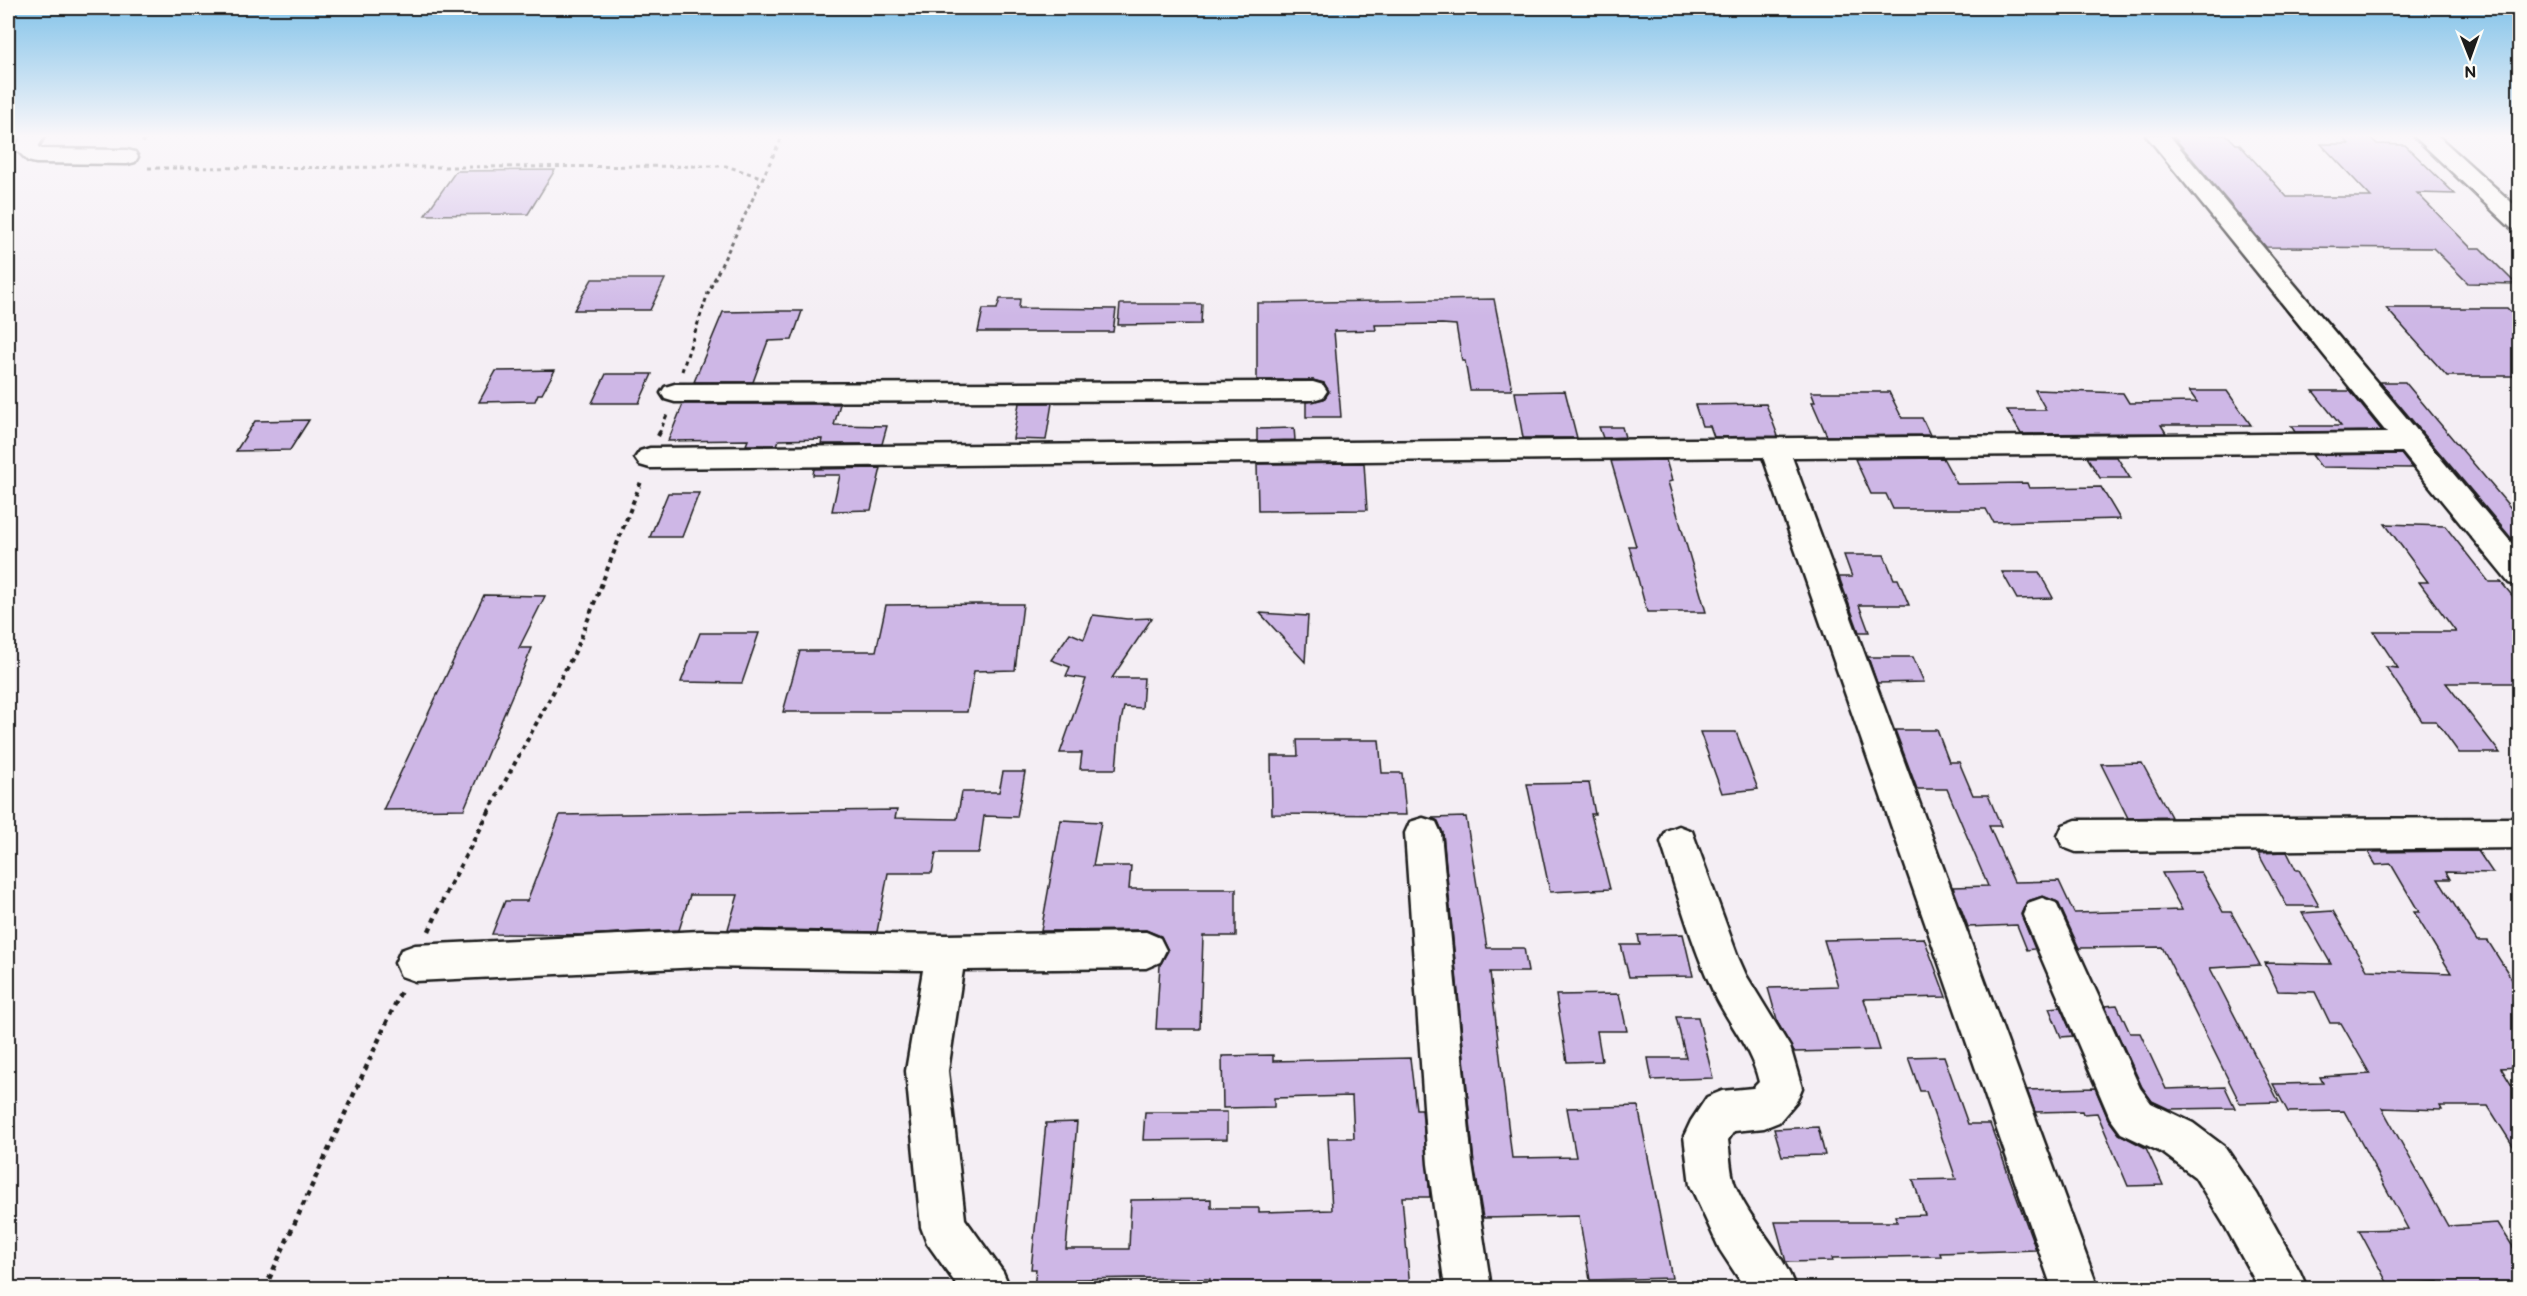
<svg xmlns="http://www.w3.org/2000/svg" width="2527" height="1296" font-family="'Balsamiq Sans',sans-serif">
	<rect width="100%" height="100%" fill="#f4eef4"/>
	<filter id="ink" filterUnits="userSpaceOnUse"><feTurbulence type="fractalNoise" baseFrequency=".0167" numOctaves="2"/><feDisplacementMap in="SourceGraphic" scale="12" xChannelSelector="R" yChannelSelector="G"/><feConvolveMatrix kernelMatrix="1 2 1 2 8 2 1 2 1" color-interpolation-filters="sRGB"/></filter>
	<g filter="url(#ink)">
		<g fill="#ceb7e6" stroke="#1c1c1c" stroke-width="1.5">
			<path d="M2172,135H2227L2236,144H2239L2287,197H2371L2321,144H2349L2340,135H2368L2377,144L2405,145L2455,194L2417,193L2471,248H2480L2516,284L2468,283L2433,248L2266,247Z"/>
			<path d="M555,170L528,214L425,215L456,171Z"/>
			<path d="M592,279H665L650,310H574Z"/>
			<path d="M1000,299H1020L1019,308L1116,309L1113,332H978L983,309H997Z"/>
			<path d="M1494,299L1512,390H1470L1465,361H1462L1456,325L1442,324L1375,325L1376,330L1334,331L1341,417H1306V402L1324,399L1329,392L1324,383L1313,380H1257V303Z"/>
			<path d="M1120,304H1202L1201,324L1118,325Z"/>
			<path d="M2386,308H2507L2520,321V376H2447Z"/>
			<path d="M778,311H802L792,340L768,341L753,382H694L723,312Z"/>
			<path d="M555,370L542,394H538L535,401L479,402L496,371Z"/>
			<path d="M606,374H652L639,403H592Z"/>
			<path d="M2380,382H2405L2520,519V540L2512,539Z"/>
			<path d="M2035,390L2123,393L2129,403L2197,402L2189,391H2227L2251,425H2161L2166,433L2021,434L2007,410H2046Z"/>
			<path d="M1565,391L1577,438H1523L1515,392Z"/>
			<path d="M2313,391H2350L2382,431L2295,432L2291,426H2341Z"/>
			<path d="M1811,392H1889L1902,418H1922L1930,435L1827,436L1812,402H1815Z"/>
			<path d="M1019,403H1052L1046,440L1013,439Z"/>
			<path d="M683,404H840L834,425L887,426L882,444H821L822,439L779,440L777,445H746L748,440L668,441Z"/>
			<path d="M1766,404L1778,436L1714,437L1710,426H1702L1695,405Z"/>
			<path d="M309,420L290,450L236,451L255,421Z"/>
			<path d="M1599,427H1622L1625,437L1603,438Z"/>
			<path d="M1294,428L1295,440L1257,441V429Z"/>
			<path d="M2401,454L2412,468L2321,467L2312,455Z"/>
			<path d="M2087,457H2117L2130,478H2100Z"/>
			<path d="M1943,458L1957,484L2027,483L2029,488L2101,487L2120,519L1993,522L1986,509H1893L1886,494H1871L1855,459Z"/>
			<path d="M1666,460L1672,481L1668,482L1706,612H1647L1629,546H1636L1611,461Z"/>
			<path d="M1364,463L1367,510L1258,511L1257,464Z"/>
			<path d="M881,468L871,510L832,511L840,475H813L814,469Z"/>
			<path d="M668,493H699L682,537H650Z"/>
			<path d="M2385,524L2445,526L2489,582H2501L2520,605V683H2446L2500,753H2459L2436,721H2422L2386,667L2398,668L2374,632H2456L2419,582H2428Z"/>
			<path d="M1844,555H1884L1894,579H1898L1909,605H1859L1869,632H1859L1839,577H1852Z"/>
			<path d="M2002,572H2039L2053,598L2017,599Z"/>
			<path d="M484,595L545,596L519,648H532L464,809L383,810Z"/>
			<path d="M981,604H1023L1015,670L974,671L967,712H783L800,651H876L886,605Z"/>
			<path d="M1260,613L1308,616L1305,662Z"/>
			<path d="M1093,615L1127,619L1152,618L1112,678H1144L1142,708L1124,707L1120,726L1116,769H1080L1082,753H1060L1086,679L1066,676L1070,667L1051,660L1070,633L1084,639Z"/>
			<path d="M700,633H759L742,683L681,682Z"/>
			<path d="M1868,657H1913L1924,682L1877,683Z"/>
			<path d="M1895,730H1937L1949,762H1959L1973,795H1988L2001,826H1989L2014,882L2059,881L2074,913L2182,910L2162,873L2201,872L2223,912H2231L2260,965L2210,968L2279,1102L2240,1103L2162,947L2079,948L2058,902L2043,896L2027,901L2021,914L2035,949L2027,950L2017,925L1968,927L1953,887L1988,886L1947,789H1917Z"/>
			<path d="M1700,732H1736L1758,789L1722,793Z"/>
			<path d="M1297,740H1379L1382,773H1402L1406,815L1272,814L1271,756H1298Z"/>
			<path d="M2142,763L2171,817L2128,818L2101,764Z"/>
			<path d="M1003,772H1025L1017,817L984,816L979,853H936L932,873H888L877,932L728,929L738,895H690L679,930L581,935L492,934L505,901H527L560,815L897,810L895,818L957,819L962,792H999Z"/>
			<path d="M1589,783L1595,814H1591L1610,889L1550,892L1527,784Z"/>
			<path d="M1466,817L1487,948H1524L1528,972H1490L1512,1158L1576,1157L1567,1108L1638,1106L1672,1278L1590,1280L1579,1216L1483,1218L1474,1164L1443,833L1438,821L1431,818Z"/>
			<path d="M1061,820L1101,822L1093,866H1131L1129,889H1236V936H1203L1200,1029H1156L1160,965L1168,951L1161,936L1146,930L1041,931Z"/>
			<path d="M2478,851L2493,873L2446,872L2450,879H2438L2477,941H2488L2520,992V1067L2501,1068L2520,1099V1157L2488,1106H2440L2442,1110L2382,1108L2448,1226L2498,1223L2520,1258V1288H2442L2438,1282L2388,1284L2359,1230L2408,1229L2344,1111L2288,1112L2273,1084L2323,1083L2320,1077L2370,1074L2341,1023H2330L2315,992L2278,991L2265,963L2331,964L2302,913L2333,911L2367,970L2451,973L2414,912H2419L2391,864L2376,865L2368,852Z"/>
			<path d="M2287,852L2296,870H2299L2319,906H2287L2258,853Z"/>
			<path d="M1683,934L1693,976L1629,977L1621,945H1640L1638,935Z"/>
			<path d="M1924,938L1946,997L1864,999L1880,1050L1794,1052L1778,1023L1768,988L1838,986L1824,940Z"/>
			<path d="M1619,994L1627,1031H1597L1602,1061L1567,1062L1556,995Z"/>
			<path d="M2117,1005L2130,1033H2140L2166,1089L2225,1087L2235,1108L2169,1109L2152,1101L2142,1087L2105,1006Z"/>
			<path d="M2060,1007L2073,1036L2061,1037L2049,1008Z"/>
			<path d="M1676,1017H1698L1713,1078L1652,1080L1648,1058H1686Z"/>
			<path d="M1273,1055V1061L1410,1058L1416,1109H1422L1430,1197H1402L1410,1288H1210V1279L1140,1278L1075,1279L1074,1288H1034L1036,1269H1031L1046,1123L1077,1122L1066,1249H1129L1131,1200L1211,1199V1208H1259V1212L1332,1210L1328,1138H1354L1352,1096L1274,1098V1107L1223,1108L1222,1056Z"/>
			<path d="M1944,1056L1968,1124H1990L2036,1250L1940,1253L1941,1256L1832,1258L1833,1261L1786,1262L1775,1222H1897L1895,1216L1925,1215L1913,1180L1956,1179L1926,1091H1920L1908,1057Z"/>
			<path d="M2095,1088L2108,1119L2119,1134L2146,1148L2163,1185L2128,1186L2097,1113L2083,1114L2082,1111L2035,1112L2027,1090Z"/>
			<path d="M1145,1112H1227V1139L1143,1140Z"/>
			<path d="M1818,1127L1825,1155L1782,1156L1774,1129Z"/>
		</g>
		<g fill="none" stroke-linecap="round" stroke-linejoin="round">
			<g stroke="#1c1c1c" stroke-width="5">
				<g id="minor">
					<path d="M23,135H45L38,147L42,149L127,150L135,152L138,157L135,162L127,164L36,163L28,161L15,148Z"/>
					<path d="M2146,135H2169L2520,553V586L2509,583L2402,452L1792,457L2098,1288H2052L1763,457L650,468L640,465L635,458L640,451L650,448L2387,433Z"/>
					<path d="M2413,135H2437L2520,210V230L2511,228Z"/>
					<path d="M1313,382L1323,385L1327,391L1323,397L1313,400L675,402L665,399L661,393L665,387L675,384Z"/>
					<path d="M1423,818L1436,822L1441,833L1472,1164L1491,1288H1445L1428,1164L1405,833L1410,822Z"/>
					<path d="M2520,818V848L2076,852L2063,847L2058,836L2063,825L2076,820Z"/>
					<path d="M1679,826L1692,831L1738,957L1746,975L1790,1047L1802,1088L1796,1102L1779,1122L1764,1128L1734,1131L1728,1140C1730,1154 1730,1170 1734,1182C1748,1221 1783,1250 1795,1288H1745L1720,1250L1690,1185L1684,1136L1691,1121L1707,1097L1722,1091L1753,1088L1759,1082C1752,1049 1727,1022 1713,991C1691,943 1677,892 1661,842L1666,831Z"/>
					<path d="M2042,898L2056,903L2140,1088L2151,1103L2193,1123L2225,1147L2257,1194L2300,1272L2307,1288H2259L2225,1226L2195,1177L2163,1153L2121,1133L2110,1118L2023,915L2028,903Z"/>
					<path d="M700,931L946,935L1146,932L1160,938L1166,950L1160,962L1146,968L963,970L948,1071L965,1219L1003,1272L1010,1288H959L927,1243L921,1227L906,1071L923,970L700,967L415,981L401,976L395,963L401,950L415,945Z"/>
				</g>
			</g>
			<g stroke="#1c1c1c" stroke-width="3" stroke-dasharray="4 4" stroke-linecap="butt">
				<path d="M142,142L150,135"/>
				<path d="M148,168L726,166L764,178"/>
				<path d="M682,371L708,293L783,135"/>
				<path d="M659,434L668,412"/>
			</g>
			<g stroke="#1c1c1c" stroke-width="4" stroke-dasharray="4.5 4.5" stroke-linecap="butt">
				<path d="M658,436L660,432"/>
				<path d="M488,813L577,648L642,479"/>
			</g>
			<g stroke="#1c1c1c" stroke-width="4.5" stroke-dasharray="5 5" stroke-linecap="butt">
				<path d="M429,931L448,889L489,812"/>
				<path d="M265,1288L402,989"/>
			</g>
			<use href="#minor" fill="#fdfcf7" fill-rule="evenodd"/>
		</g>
	</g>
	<linearGradient id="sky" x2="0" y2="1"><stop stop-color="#83c3e9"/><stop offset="0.43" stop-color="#faf7fa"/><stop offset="1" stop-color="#faf7fa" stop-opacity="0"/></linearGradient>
	<rect width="2527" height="316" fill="url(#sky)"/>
	<rect width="2527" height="1296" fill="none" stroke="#fdfcf7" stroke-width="30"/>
	<rect x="15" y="15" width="2497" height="1266" fill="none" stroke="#1c1c1c" stroke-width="2" filter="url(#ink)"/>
	<g transform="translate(2470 57) rotate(179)" stroke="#fdfcf7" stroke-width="4.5" paint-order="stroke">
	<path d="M0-4.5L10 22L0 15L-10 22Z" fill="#1c1c1c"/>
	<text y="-9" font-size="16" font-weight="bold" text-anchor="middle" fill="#1c1c1c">N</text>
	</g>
</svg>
